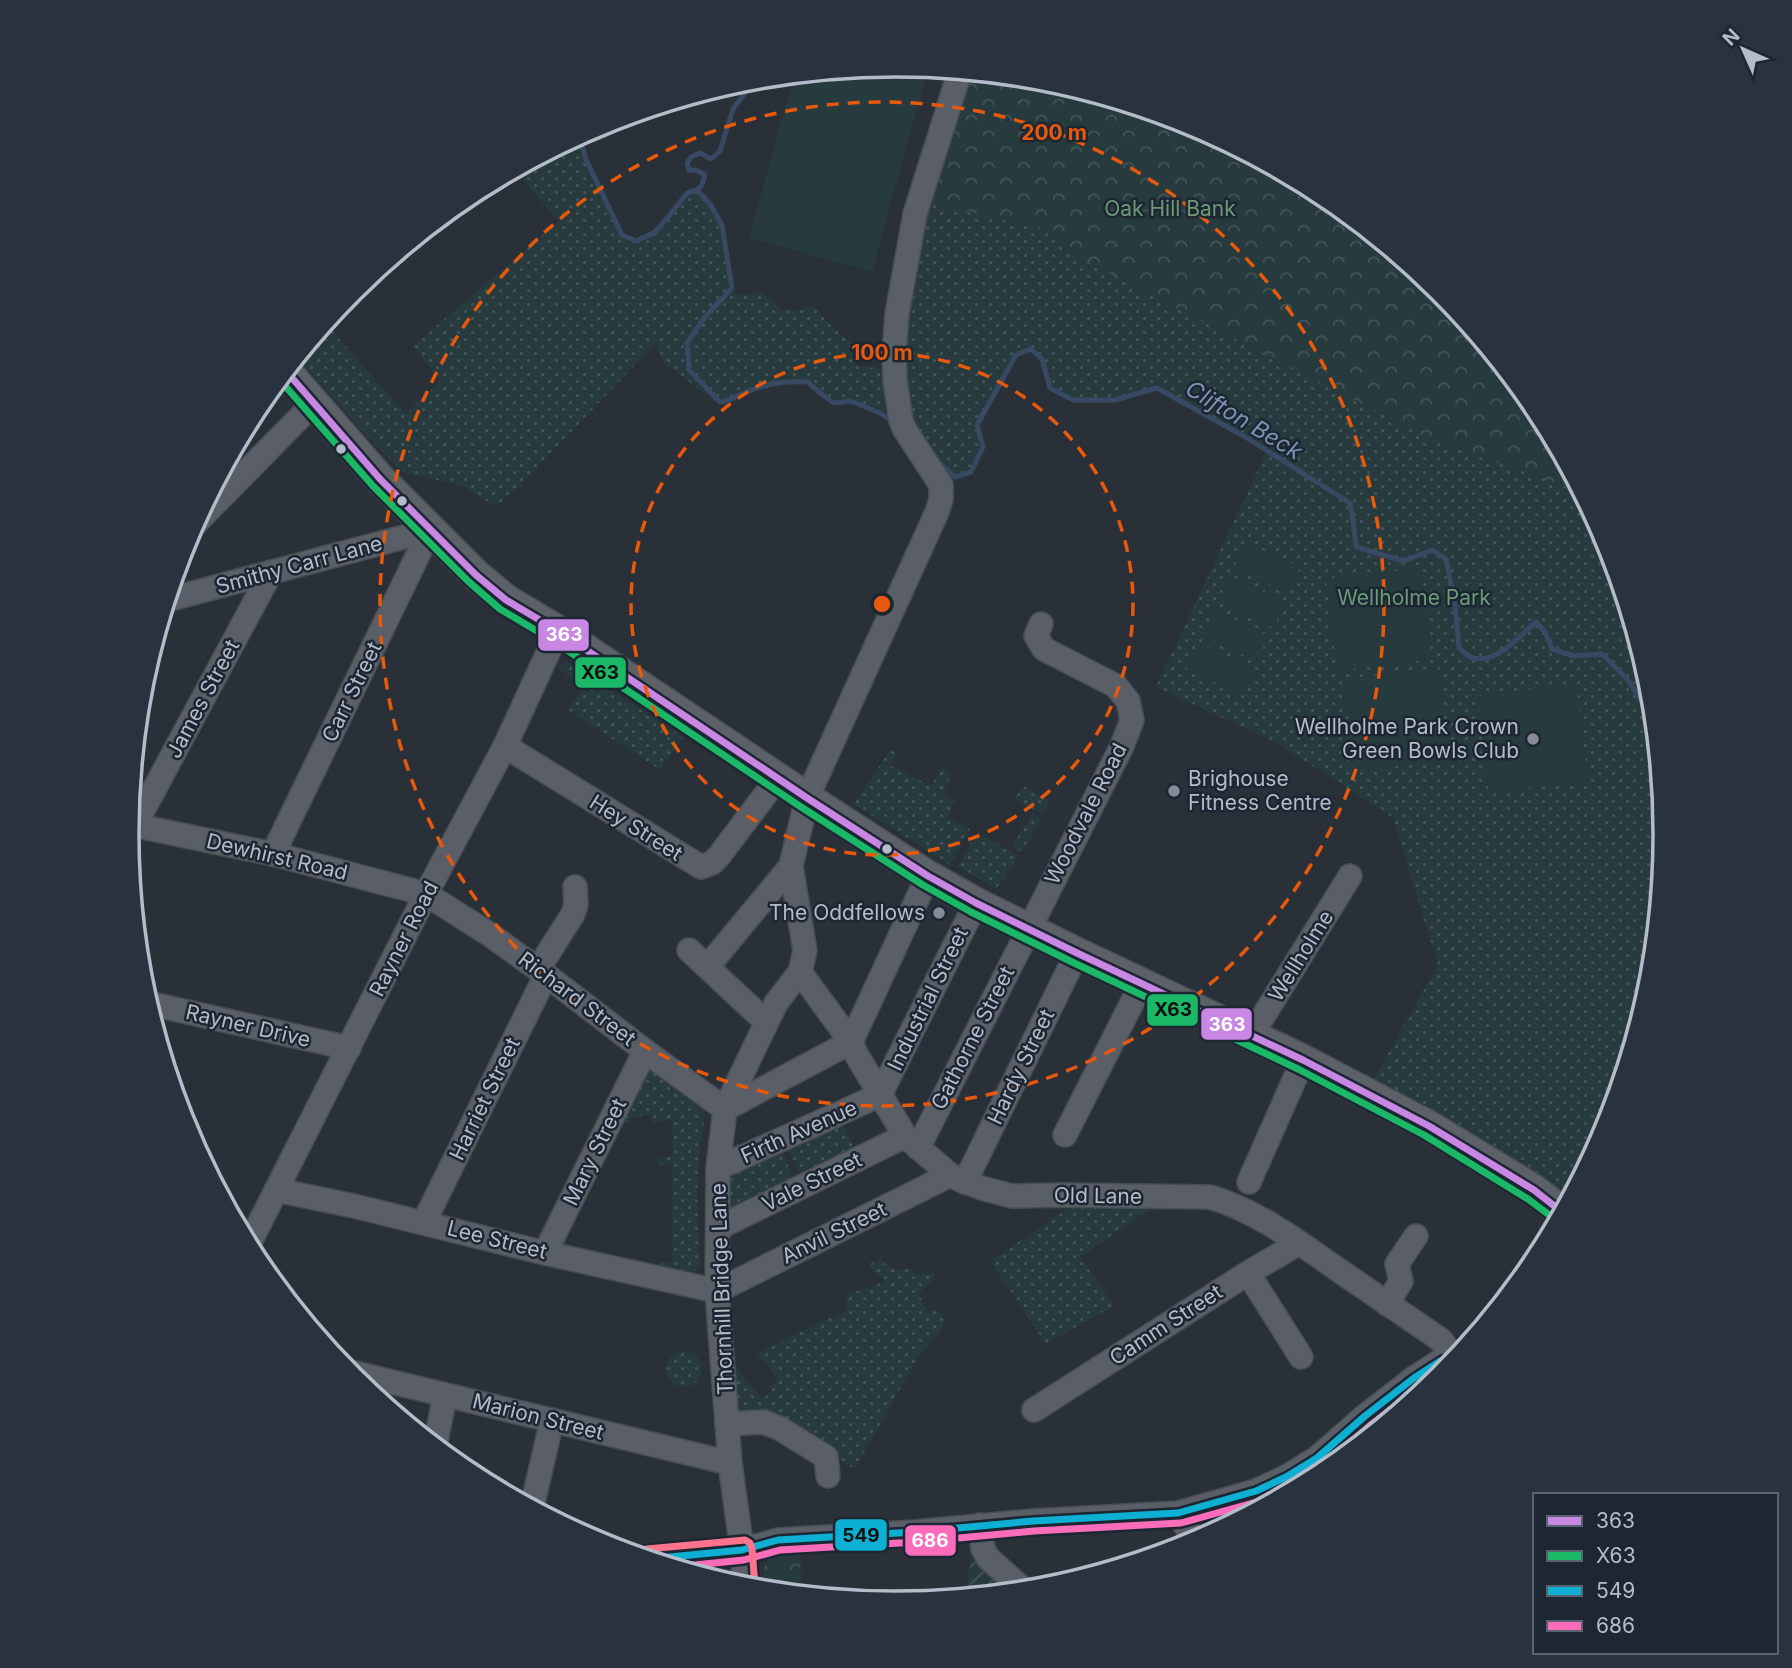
<svg xmlns="http://www.w3.org/2000/svg" width="1792" height="1668" font-family="Inter,sans-serif">
	<defs>
		<pattern id="grass-dots" width="8" height="8" patternUnits="userSpaceOnUse" patternTransform="scale(1.75)"><rect width="8" height="8" fill="#273a3e"/><path d="M2 2h.1M6 6h.1" fill="none" stroke="#445559" stroke-width="1.8" stroke-linecap="round"/></pattern>
		<pattern id="forest-crowns" width="20" height="18" patternUnits="userSpaceOnUse" patternTransform="scale(1.75)"><rect width="20" height="18" fill="#273a3e"/><path d="M2 6a3 3 0 1 1 6 0M12 15a3 3 0 1 1 6 0" fill="none" stroke="#445559"/></pattern>
		<pattern id="garden-furrows" width="10" height="10" patternUnits="userSpaceOnUse" patternTransform="scale(1.75)"><rect width="10" height="10" fill="#273a3e"/><path d="M-1 1l2-2M0 10L10 0M9 11l2-2" fill="none" stroke="#445559"/></pattern>
	</defs>
	<rect width="100%" height="100%" fill="#2a3038"/>
	<g fill="url(#grass-dots)">
		<path d="M1046,80L1191,123L1324,195L1440,290L1536,407L1607,540L1651,684L1665,834L1650,984L1607,1129L1562,1212L1366,1093L1438,965L1393,818L1277,743L1156,687L1267,451L1158,388L1115,400H1073L1050,388L1042,359L1031,349L1016,355L978,425L983,447L971,472L955,477L914,438L899,380L925,203Z"/>
		<path d="M580,135L585,157L622,235L636,241L655,232L669,216L687,193L697,190C706,201 718,213 722,227C728,246 729,268 732,288L729,291L740,295L762,292L782,310L800,311L806,306L816,307C826,322 837,332 852,342L855,366L886,369V401L884,411L879,415L851,402L835,405L807,384L786,382L747,394L735,402L720,405L664,363L656,343L521,484L496,507L465,487L403,472L366,435L297,357L325,323L406,414L440,381L413,346L559,221L514,170Z"/>
		<path d="M562,663H569L683,737L660,770L568,710L584,687L558,668Z"/>
		<path d="M890,750L897,753L890,765L931,786L942,768L953,773L942,793L955,801L947,817L970,829L950,865L854,804Z"/>
		<path d="M1023,786L1050,801L1042,814L1014,799Z"/>
		<path d="M1033,813L1042,820L1021,852L1012,846Z"/>
		<path d="M977,833L1019,856L996,889L958,866Z"/>
		<path d="M651,1068L699,1105L705,1113L699,1158L697,1193L700,1267L692,1273L661,1267L662,1262H672V1164L659,1165L658,1159L673,1156L672,1120L653,1123L652,1115L632,1117L631,1123H627L623,1120L646,1070Z"/>
		<path d="M842,1123L856,1152L801,1177L788,1150Z"/>
		<path d="M781,1150L794,1179L723,1212V1175Z"/>
		<path d="M1078,1202L1155,1206L1080,1257L1114,1306L1046,1344L990,1261Z"/>
		<path d="M880,1259C890,1268 896,1271 910,1268L916,1274L935,1273L930,1284L918,1293L928,1312L934,1309L942,1314L945,1322L937,1336L919,1355L855,1469L771,1419L735,1408L731,1368L737,1369L762,1398L772,1391L769,1387L778,1379L757,1353L847,1310L846,1295L884,1282L882,1277L869,1268L872,1262Z"/>
		<circle cx="684" cy="1369" r="18"/>
	</g>
	<g fill="url(#forest-crowns)">
		<path d="M968,72L1046,80L1191,123L1324,195L1440,290L1536,407L1581,492L1428,438L1070,253L1055,231L925,203Z"/>
		<path d="M800,1549L801,1594L762,1590C763,1558 767,1552 800,1549Z"/>
	</g>
	<path fill="url(#garden-furrows)" d="M971,1558L1007,1592L965,1596Z"/>
	<g fill="#273a3e">
		<path d="M896,65L928,68L872,272L749,238L794,75Z"/>
		<path d="M1245,542L1300,567L1288,594L1234,568Z"/>
		<path d="M1420,568L1431,659L1337,671L1326,579Z"/>
		<path d="M1230,576L1286,602L1273,628L1218,602Z"/>
		<path d="M1214,610L1269,636L1256,661L1202,636Z"/>
		<path d="M1199,643L1254,669L1242,695L1186,669Z"/>
		<path d="M1438,668L1448,760L1354,771L1344,679Z"/>
		<path d="M1576,684L1588,781L1489,793L1478,696Z"/>
	</g>
	<g fill="none" stroke-linecap="round" stroke-linejoin="round">
		<g stroke="#384963" stroke-width="5">
			<path d="M600,124L607,127L618,118"/>
			<path d="M580,135L585,157L622,235L636,241L655,232L669,216L687,193L697,190L710,204L722,225L732,288L705,317L687,343L689,370L720,402C731,400 737,396 746,392C766,383 786,381 808,382L820,393L834,403L851,401L880,413L895,423"/>
			<path d="M697,190L702,185L705,175L696,170H689L687,163L691,157L700,153L711,159L720,151L733,109L745,93L751,79"/>
			<path d="M936,460L955,477L971,472L983,447L977,425L1016,355L1031,349L1042,359L1050,388L1073,400H1115L1157,388L1247,438L1350,503L1353,520L1356,547L1403,561L1432,550L1446,559L1455,605L1459,648C1463,651 1467,656 1473,658C1497,664 1519,636 1536,622L1545,632L1552,649L1574,656L1602,654L1627,679L1645,706L1649,746L1652,765L1659,769"/>
		</g>
		<g stroke="#484c53" stroke-width="26">
			<g id="minor">
				<path d="M192,527L314,403"/>
				<path d="M167,600L430,530"/>
				<path d="M505,746L701,867L712,863L719,856L778,778"/>
				<path d="M128,824L273,854L426,894L489,934L546,975L645,1051L725,1109L851,1042L928,876"/>
				<path d="M135,825L271,572"/>
				<path d="M273,854L430,530"/>
				<path d="M689,950L766,1022"/>
				<path d="M708,966L791,866"/>
				<path d="M538,969L573,914L576,905L575,887"/>
				<path d="M800,972L851,1042L856,1054L905,1136L950,1175L965,1182L985,1189L1012,1196L1060,1195L1210,1197C1257,1211 1297,1241 1337,1269C1372,1293 1406,1316 1441,1340L1455,1359"/>
				<path d="M147,1003L349,1048"/>
				<path d="M1251,1036L1350,876"/>
				<path d="M1065,1135L1142,983"/>
				<path d="M918,1148L1122,746L1132,720L1128,701L1116,686L1044,649L1036,636L1041,624"/>
				<path d="M718,1168L880,1095L976,903"/>
				<path d="M965,1182L1077,953"/>
				<path d="M1249,1182L1303,1060"/>
				<path d="M276,1190L354,1206L545,1253L717,1291L950,1175"/>
				<path d="M424,1222L546,975"/>
				<path d="M718,1228L905,1136"/>
				<path d="M248,1246L426,894L505,746L558,631"/>
				<path d="M545,1253L645,1051"/>
				<path d="M1248,1273L1301,1357"/>
				<path d="M1387,1304L1401,1281L1397,1264L1416,1236"/>
				<path d="M346,1371L730,1463"/>
				<path d="M1034,1410L1248,1273L1299,1243"/>
				<path d="M727,1424L763,1422L779,1428L826,1457L828,1476"/>
				<path d="M435,1446L445,1395"/>
				<path d="M532,1507L552,1420"/>
				<path d="M1178,1513L1195,1542"/>
				<path d="M980,1525L983,1549L988,1558L1025,1591"/>
				<path d="M648,1559L742,1550L778,1540L915,1532L1033,1521L1178,1513L1256,1491L1286,1477L1317,1458L1365,1416L1414,1378L1442,1360L1457,1358"/>
				<path d="M745,1588L742,1550L730,1463L717,1291L718,1168L725,1109L776,1003L800,972L805,951L791,866L807,798L937,512L941,499V485L905,430L901,421L895,380L894,354L897,314L915,214L960,71"/>
			</g>
		</g>
		<g stroke="#484c55" stroke-width="33">
			<path id="major" d="M286,371L380,479L476,575L506,600L558,631L807,798L928,876L976,903L1077,953L1303,1060L1429,1126L1534,1190L1562,1212"/>
		</g>
		<use href="#minor" stroke="#5a5e66" stroke-width="23"/>
		<use href="#major" stroke="#5c6168" stroke-width="30"/>
		<g stroke="#1d2633" stroke-width="12">
			<path id="bus-1" d="M286,371L380,479L476,575L506,600L558,631L807,798L928,876L976,903L1077,953L1303,1060L1429,1126L1534,1190L1562,1212"/>
		</g>
		<g stroke="#1d2633" stroke-width="12">
			<path id="bus-2" d="M279,379L373,486L469,582L500,609L552,640L801,807L923,885L971,912L1072,962L1298,1069L1424,1135L1528,1199L1556,1220"/>
		</g>
		<g stroke="#1d2633" stroke-width="12">
			<path id="bus-3" d="M649,1559L742,1550L778,1540L915,1532L1033,1521L1178,1513L1256,1491L1286,1477L1317,1458L1365,1416L1414,1378L1442,1360L1456,1358"/>
		</g>
		<g stroke="#1d2633" stroke-width="12">
			<path id="bus-4" d="M675,1567L744,1560L780,1550L916,1542L1034,1531L1181,1523L1260,1501L1291,1486L1323,1466L1372,1424L1420,1387L1446,1370"/>
		</g>
		<g stroke="#1d2633" stroke-width="12">
			<path id="bus-5" d="M647,1549L745,1540L750,1543L752,1548L755,1587"/>
		</g>
		<use href="#bus-1" stroke="#c787e3" stroke-width="7"/>
		<use href="#bus-2" stroke="#1ab867" stroke-width="7"/>
		<use href="#bus-3" stroke="#0dafd3" stroke-width="7"/>
		<use href="#bus-4" stroke="#fb6dba" stroke-width="7"/>
		<use href="#bus-5" stroke="#fc738d" stroke-width="7"/>
	</g>
	<g fill="none" stroke="#e8590c" stroke-width="3.5" stroke-dasharray="12 9">
		<circle cx="882" cy="604" r="251"/>
		<circle cx="882" cy="604" r="502"/>
	</g>
	<g fill="#b4bcc9" stroke="#1d2633" stroke-width="2.5">
		<circle cx="341" cy="449" r="6"/>
		<circle cx="402" cy="501" r="6"/>
		<circle cx="887" cy="849" r="6"/>
	</g>
	<g fill="#848b96" stroke="#1d2633" stroke-width="2.5">
		<circle cx="1533" cy="739" r="7"/>
		<circle cx="1174" cy="791" r="7"/>
		<circle cx="939" cy="913" r="7"/>
	</g>
	<g text-anchor="middle" stroke-width="5" stroke-linejoin="round" paint-order="stroke">
		<g font-size="21" fill="#6b9a76" stroke="#1d2633">
			<text x="1170" y="216">Oak Hill Bank</text>
			<text x="1414" y="605">Wellholme Park</text>
		</g>
		<g font-size="21" fill="#b4bcc9" stroke="#1d2633">
			<text transform="translate(299 565) rotate(-15)" y="7">Smithy Carr Lane</text>
			<text transform="translate(352 692) rotate(-64)" y="7">Carr Street</text>
			<text transform="translate(203 699) rotate(-62)" y="7">James Street</text>
			<text transform="translate(1086 814) rotate(-63)" y="7">Woodvale Road</text>
			<text transform="translate(636 828) rotate(32)" y="7">Hey Street</text>
			<text transform="translate(277 857) rotate(13)" y="7">Dewhirst Road</text>
			<text transform="translate(404 939) rotate(-63)" y="7">Rayner Road</text>
			<text transform="translate(1301 956) rotate(-58)" y="7">Wellholme</text>
			<text transform="translate(577 999) rotate(37)" y="7">Richard Street</text>
			<text transform="translate(928 999) rotate(-64)" y="7">Industrial Street</text>
			<text transform="translate(248 1026) rotate(13)" y="7">Rayner Drive</text>
			<text transform="translate(973 1038) rotate(-63)" y="7">Gathorne Street</text>
			<text transform="translate(1021 1067) rotate(-64)" y="7">Hardy Street</text>
			<text transform="translate(485 1099) rotate(-64)" y="7">Harriet Street</text>
			<text transform="translate(799 1132) rotate(-24)" y="7">Firth Avenue</text>
			<text transform="translate(595 1152) rotate(-64)" y="7">Mary Street</text>
			<text transform="translate(812 1182) rotate(-26)" y="7">Vale Street</text>
			<text transform="translate(1098 1196) rotate(1)" y="7">Old Lane</text>
			<text transform="translate(834 1233) rotate(-26)" y="7">Anvil Street</text>
			<text transform="translate(497 1240) rotate(14)" y="7">Lee Street</text>
			<text transform="translate(722 1289) rotate(-92)" y="7">Thornhill Bridge Lane</text>
			<text transform="translate(1166 1325) rotate(-33)" y="7">Camm Street</text>
			<text transform="translate(538 1417) rotate(14)" y="7">Marion Street</text>
		</g>
		<g font-size="21" fill="#b4bcc9" stroke="#1d2633" text-anchor="end">
			<text x="1519" y="734">Wellholme Park Crown<tspan x="1519" dy="24">Green Bowls Club</tspan></text>
			<text x="1188" y="786" text-anchor="start">Brighouse<tspan x="1188" dy="24">Fitness Centre</tspan></text>
			<text x="925" y="920">The Oddfellows</text>
		</g>
		<g font-size="23" font-style="italic" fill="#7c92b1" stroke="#1d2633">
			<text transform="translate(1244 420) rotate(31)" y="8">Clifton Beck</text>
		</g>
	</g>
	<path d="M0 0H1792V1668H0ZM139 834a757 757 0 1 1 1514 0a757 757 0 1 1-1514 0Z" fill="#29323f" fill-rule="evenodd"/>
	<path fill="none" stroke="#b4bcc9" stroke-width="3.5" d="M139 834a757 757 0 1 1 1514 0a757 757 0 1 1-1514 0Z"/>
	<circle cx="882" cy="604" r="10" fill="#e8590c" stroke="#1d2633" stroke-width="3.5"/>
	<g font-size="21" text-anchor="middle" font-weight="bold" fill="#e8590c" stroke="#1d2633" stroke-width="5" stroke-linejoin="round" paint-order="stroke">
		<text x="1054" y="140">200 m</text>
		<text x="882" y="360">100 m</text>
	</g>
	<g stroke="#1d2633" stroke-width="2.5">
		<rect x="537" y="618" width="53" height="34" rx="7" fill="#c787e3"/>
		<rect x="574" y="656" width="53" height="33" rx="7" fill="#1ab867"/>
		<rect x="1146" y="993" width="53" height="34" rx="7" fill="#1ab867"/>
		<rect x="1200" y="1007" width="53" height="34" rx="7" fill="#c787e3"/>
		<rect x="834" y="1518" width="54" height="34" rx="7" fill="#0dafd3"/>
		<rect x="904" y="1524" width="53" height="33" rx="7" fill="#fb6dba"/>
	</g>
	<g font-size="19" text-anchor="middle" font-weight="bold" fill="#fff">
		<text x="564" y="641">363</text>
		<text x="1227" y="1031">363</text>
		<text x="930" y="1547">686</text>
	</g>
	<g font-size="19" text-anchor="middle" font-weight="bold" fill="#111">
		<text x="600" y="679">X63</text>
		<text x="1173" y="1016">X63</text>
		<text x="861" y="1542">549</text>
	</g>
	<rect x="1533" y="1493" width="245" height="161" fill="#1d2633" stroke="#59626f" stroke-width="2"/>
	<rect x="1547" y="1516" width="35" height="10" fill="#c787e3" stroke="#59626f" stroke-width="2"/>
	<text x="1596" y="1528" font-size="21" fill="#b4bcc9">363</text>
	<rect x="1547" y="1551" width="35" height="10" fill="#1ab867" stroke="#59626f" stroke-width="2"/>
	<text x="1596" y="1563" font-size="21" fill="#b4bcc9">X63</text>
	<rect x="1547" y="1586" width="35" height="10" fill="#0dafd3" stroke="#59626f" stroke-width="2"/>
	<text x="1596" y="1598" font-size="21" fill="#b4bcc9">549</text>
	<rect x="1547" y="1621" width="35" height="10" fill="#fb6dba" stroke="#59626f" stroke-width="2"/>
	<text x="1596" y="1633" font-size="21" fill="#b4bcc9">686</text>
	<g transform="translate(1743 49) rotate(315)" stroke="#1d2633" stroke-width="5" paint-order="stroke">
	<path d="M0-5L12 26L0 18L-12 26Z" fill="#b4bcc9"/>
	<text y="-10" font-size="19" font-weight="bold" text-anchor="middle" fill="#b4bcc9">N</text>
	</g>
</svg>
